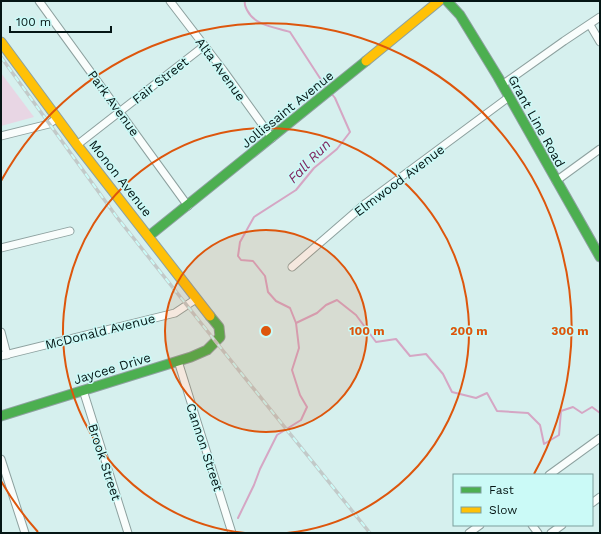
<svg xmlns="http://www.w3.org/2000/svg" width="601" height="534" font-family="'Work Sans',sans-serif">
	<rect width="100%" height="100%" fill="#d6f0ee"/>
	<path fill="#e8d6e4" d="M1,73L34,117L1,126Z"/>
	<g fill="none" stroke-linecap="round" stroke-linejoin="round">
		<g stroke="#d5a6c4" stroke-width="2">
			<path d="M245,1C244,5 245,6 247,10C255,26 275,27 290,32L327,89"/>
			<path d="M296,323L317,313L326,305L337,300L356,315L376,342L396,339L410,356L426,354L443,374L452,392L476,398L487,393L497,411L528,413L540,425L544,444L559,435L561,411L573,407L582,413L592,407L600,413"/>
			<path d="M238,518L254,485L260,469L277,435L301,420L307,407L300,395L292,370L299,348L296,323L290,308L276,301L268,292L265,276L253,261L241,260L238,256L240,242L254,217L296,190L314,168L337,149L350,132L335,98L331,93"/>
		</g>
		<g stroke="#8da19f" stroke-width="9">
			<g id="street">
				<path d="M39,1L188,206"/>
				<path d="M170,1L223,70L272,138"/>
				<path d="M590,25L600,42"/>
				<path d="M502,85L564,41L600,17"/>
				<path d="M1,136L49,124L57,118"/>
				<path d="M77,145L204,46"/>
				<path d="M556,181L600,149"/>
				<path d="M1,248L70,231"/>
				<path d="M292,267L366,203L509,97"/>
				<path d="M1,332L7,355"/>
				<path d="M1,356L175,313L196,299"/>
				<path d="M178,361L232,533"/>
				<path d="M83,390L128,533"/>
				<path d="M1,459L25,533"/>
				<path d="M549,475L600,438"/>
				<path d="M592,503L600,497"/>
				<path d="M532,525L538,533"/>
				<path d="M469,533L480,525"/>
				<path d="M551,533L562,525"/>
			</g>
		</g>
		<g stroke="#8da19f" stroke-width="11">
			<g id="fast">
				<path d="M447,1L460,15L498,77L600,257"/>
				<path d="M149,236L366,61"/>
				<path d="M1,416L191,357L207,350L220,337L219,327L210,316"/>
			</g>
		</g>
		<g stroke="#8da19f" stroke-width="11">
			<g id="slow">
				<path d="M1,42L77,145L210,316"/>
				<path d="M366,61L439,1"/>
			</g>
		</g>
		<use href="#street" stroke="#f9fdfc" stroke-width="7"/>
		<use href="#fast" stroke="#4caf50" stroke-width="9"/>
		<use href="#slow" stroke="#ffc107" stroke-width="9"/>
		<g stroke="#c2cac9" stroke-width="3.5">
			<path id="rail" d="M1,57L116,216L216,342L370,533"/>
		</g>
		<use href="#rail" stroke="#cbfaf7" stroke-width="2" stroke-dasharray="6" stroke-linecap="butt"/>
	</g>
	<circle cx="266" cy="331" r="101" fill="#dd560c" fill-opacity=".12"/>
	<g fill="none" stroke="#dd560c" stroke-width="2">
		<circle cx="266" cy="331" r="101"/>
		<path d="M245 533A203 203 0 1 1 287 533"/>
		<path d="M38 532A304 304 0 0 1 1 481M1 181A304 304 0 0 1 534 474"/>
	</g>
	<g text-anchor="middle" stroke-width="3" stroke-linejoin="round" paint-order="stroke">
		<g font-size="13" fill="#051615" stroke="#cbfaf7">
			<text transform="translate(221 69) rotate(54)" y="5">Alta Avenue</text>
			<text transform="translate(160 80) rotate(-38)" y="5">Fair Street</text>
			<text transform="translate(114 103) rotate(54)" y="5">Park Avenue</text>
			<text transform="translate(287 109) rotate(-39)" y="5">Jollissaint Avenue</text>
			<text transform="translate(537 121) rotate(61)" y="5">Grant Line Road</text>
			<text transform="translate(121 178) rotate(52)" y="5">Monon Avenue</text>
			<text transform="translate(399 180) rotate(-37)" y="5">Elmwood Avenue</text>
			<text transform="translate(100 331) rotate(-14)" y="5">McDonald Avenue</text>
			<text transform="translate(112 368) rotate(-17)" y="5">Jaycee Drive</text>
			<text transform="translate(205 447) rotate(72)" y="5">Cannon Street</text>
			<text transform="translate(105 462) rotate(72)" y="5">Brook Street</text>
		</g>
		<g font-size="14" font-style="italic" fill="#80255e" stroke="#cbfaf7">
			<text transform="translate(309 161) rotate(-46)" y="5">Fall Run</text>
		</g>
	</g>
	<circle cx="266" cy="331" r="6" fill="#dd560c" stroke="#cbfaf7" stroke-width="2"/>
	<g font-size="12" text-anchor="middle" font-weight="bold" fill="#dd560c" stroke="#cbfaf7" stroke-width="3" stroke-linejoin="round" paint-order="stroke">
		<text x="367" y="335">100 m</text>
		<text x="469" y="335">200 m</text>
		<text x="570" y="335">300 m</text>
	</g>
	<rect width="601" height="534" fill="none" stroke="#051615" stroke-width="4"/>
	<rect x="453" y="474" width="140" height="52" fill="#cbfaf7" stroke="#7c9f9d"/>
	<rect x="461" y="487" width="20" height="6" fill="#4caf50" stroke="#7c9f9d"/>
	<text x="489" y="494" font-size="12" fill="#051615">Fast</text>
	<rect x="461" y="507" width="20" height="6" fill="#ffc107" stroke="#7c9f9d"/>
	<text x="489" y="514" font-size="12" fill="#051615">Slow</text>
	<path d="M10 26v6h101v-6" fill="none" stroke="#051615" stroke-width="2"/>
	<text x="16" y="26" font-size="12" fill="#051615" stroke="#cbfaf7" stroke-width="3" paint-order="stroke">100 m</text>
</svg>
